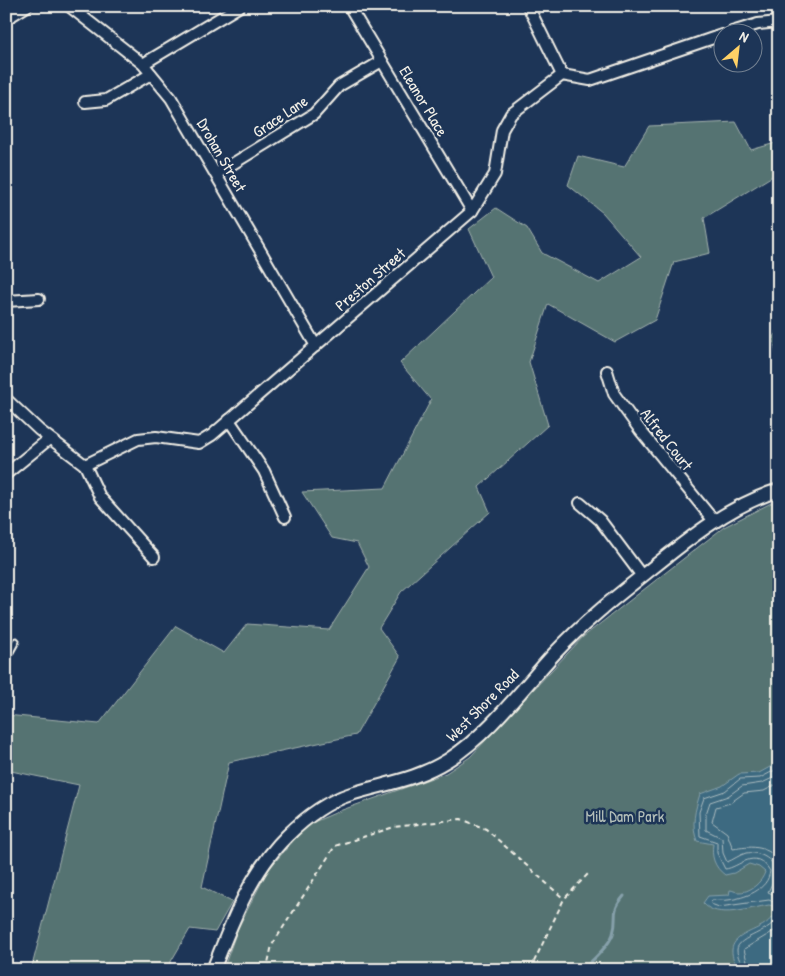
<svg xmlns="http://www.w3.org/2000/svg" width="785" height="976" font-family="'Patrick Hand',sans-serif">
	<rect width="100%" height="100%" fill="#1d3557"/>
	<filter id="ink" filterUnits="userSpaceOnUse"><feTurbulence type="fractalNoise" baseFrequency=".02" numOctaves="2"/><feDisplacementMap in="SourceGraphic" scale="10" xChannelSelector="R" yChannelSelector="G"/><feConvolveMatrix kernelMatrix="1 2 1 2 8 2 1 2 1" color-interpolation-filters="sRGB"/></filter>
	<g filter="url(#ink)">
		<g fill="#547372" stroke="#a4b2ad">
			<path d="M736,122L751,150L779,142V172L704,218L710,253L674,262L655,320L615,342L548,304L529,362L548,425L479,487L490,512L401,592L379,628L400,657L356,735L229,762L202,887L232,902L215,932L190,929L166,970H31L79,785L6,770V715L99,724L176,626L224,653L247,624L329,630L369,567L357,543L332,538L302,492L385,488L431,400L400,363L491,277L469,229L496,208L527,228L542,253L599,283L641,257L603,213L568,185L578,156L624,167L649,126Z"/>
			<path d="M779,328V368L773,337Z"/>
			<path d="M779,499V970H223L238,928L268,870L307,825L342,810L446,773L470,757L583,637L724,527Z"/>
		</g>
		<path fill="#3d6a81" stroke="#86a0aa" d="M779,762V970H739C710,925 780,937 773,906L769,905C750,908 717,920 703,903L708,896L729,895L730,890C733,890 735,892 738,892C750,893 762,882 765,872L759,867L749,864L734,873L725,875C714,867 711,856 713,844L697,841C691,825 695,810 700,794L722,786L739,774L759,773Z"/>
		<g fill="none" stroke-linecap="round" stroke-linejoin="round">
			<g stroke="#abbbbf" stroke-width="1">
				<path d="M779,768L760,778L740,779L725,791L704,798L699,812L700,836L717,842V853L725,869C739,868 755,846 770,871C768,890 745,898 728,900C723,901 718,899 712,900L711,904L719,907L769,900L776,903L779,907"/>
				<path d="M779,775L762,783L742,786L728,796L710,802L706,814V830L722,838L723,853L727,862C733,860 739,855 746,853C759,851 777,860 776,875L768,892L779,897"/>
				<path d="M779,783L764,791L744,793L730,803L716,807L712,822L727,833L733,849C751,846 764,845 779,859"/>
				<path d="M743,970C742,963 737,957 737,950C737,936 773,933 779,914"/>
				<path d="M749,970L744,949L779,928"/>
			</g>
			<path stroke="#86a0aa" stroke-width="3" d="M581,970C591,963 610,944 613,934C619,915 609,914 624,896"/>
			<g stroke="#f4f1e8" stroke-width="9">
				<path id="service" d="M6,659L16,641"/>
			</g>
			<g stroke="#f4f1e8" stroke-width="14">
				<g id="minor">
					<path d="M69,6L143,64L171,98L316,346"/>
					<path d="M349,6L472,211"/>
					<path d="M528,6L562,75"/>
					<path d="M6,19L27,6"/>
					<path d="M732,32L758,24L779,22"/>
					<path d="M143,64L240,6"/>
					<path d="M85,102L106,100L151,74"/>
					<path d="M216,174L314,114L339,86L382,61"/>
					<path d="M6,301L39,299"/>
					<path d="M607,371L614,394L640,430L714,521"/>
					<path d="M6,399L39,430L85,465L138,439L156,437L199,443L212,435L472,211L495,174L502,130L511,114L562,75L590,80L722,35"/>
					<path d="M229,420L264,471L285,517"/>
					<path d="M85,465L100,497L154,557"/>
					<path d="M6,474L49,439"/>
					<path d="M580,503L600,520L642,576"/>
				</g>
			</g>
			<g stroke="#f4f1e8" stroke-width="16">
				<path id="tertiary" d="M213,970C231,924 251,871 287,836C305,818 326,802 351,794C386,783 414,781 448,760C489,734 521,690 554,654C582,624 613,599 646,573C687,540 728,506 779,490"/>
			</g>
			<g stroke="#f4f1e8" stroke-width="2" stroke-dasharray="5 4" stroke-linecap="butt">
				<path d="M271,970L268,963L272,945L335,846L394,827L461,819L486,829L564,899"/>
				<path d="M530,970L564,899L589,873"/>
			</g>
			<use href="#service" stroke="#1d3557" stroke-width="5"/>
			<use href="#minor" stroke="#1d3557" stroke-width="10"/>
			<use href="#tertiary" stroke="#1d3557" stroke-width="12"/>
		</g>
	</g>
	<g text-anchor="middle" stroke-width="5" stroke-linejoin="round" paint-order="stroke">
		<g font-size="16" fill="#f4f1e8" stroke="#1d3557">
			<text transform="translate(424 101) rotate(59)" y="6">Eleanor Place</text>
			<text transform="translate(280 116) rotate(-34)" y="6">Grace Lane</text>
			<text transform="translate(222 155) rotate(60)" y="6">Drohan Street</text>
			<text transform="translate(370 279) rotate(-41)" y="6">Preston Street</text>
			<text transform="translate(667 439) rotate(52)" y="6">Alfred Court</text>
			<text transform="translate(482 705) rotate(-45)" y="6">West Shore Road</text>
		</g>
		<g font-size="16" fill="#b4bfb9" stroke="#1d3557">
			<text x="625" y="822">Mill Dam Park</text>
		</g>
	</g>
	<rect width="785" height="976" fill="none" stroke="#1d3557" stroke-width="25"/>
	<rect x="12" y="12" width="760" height="951" fill="none" stroke="#f4f1e8" stroke-width="2" filter="url(#ink)"/>
	<g transform="translate(738 48) rotate(28)"><circle r="24" fill="#1d3557" stroke="#738091"/>
	<path d="M0-4L9 19L0 12L-9 19Z" fill="#ffd166"/>
	<text y="-8" font-size="14" font-weight="bold" text-anchor="middle" fill="#f4f1e8">N</text>
	</g>
</svg>
